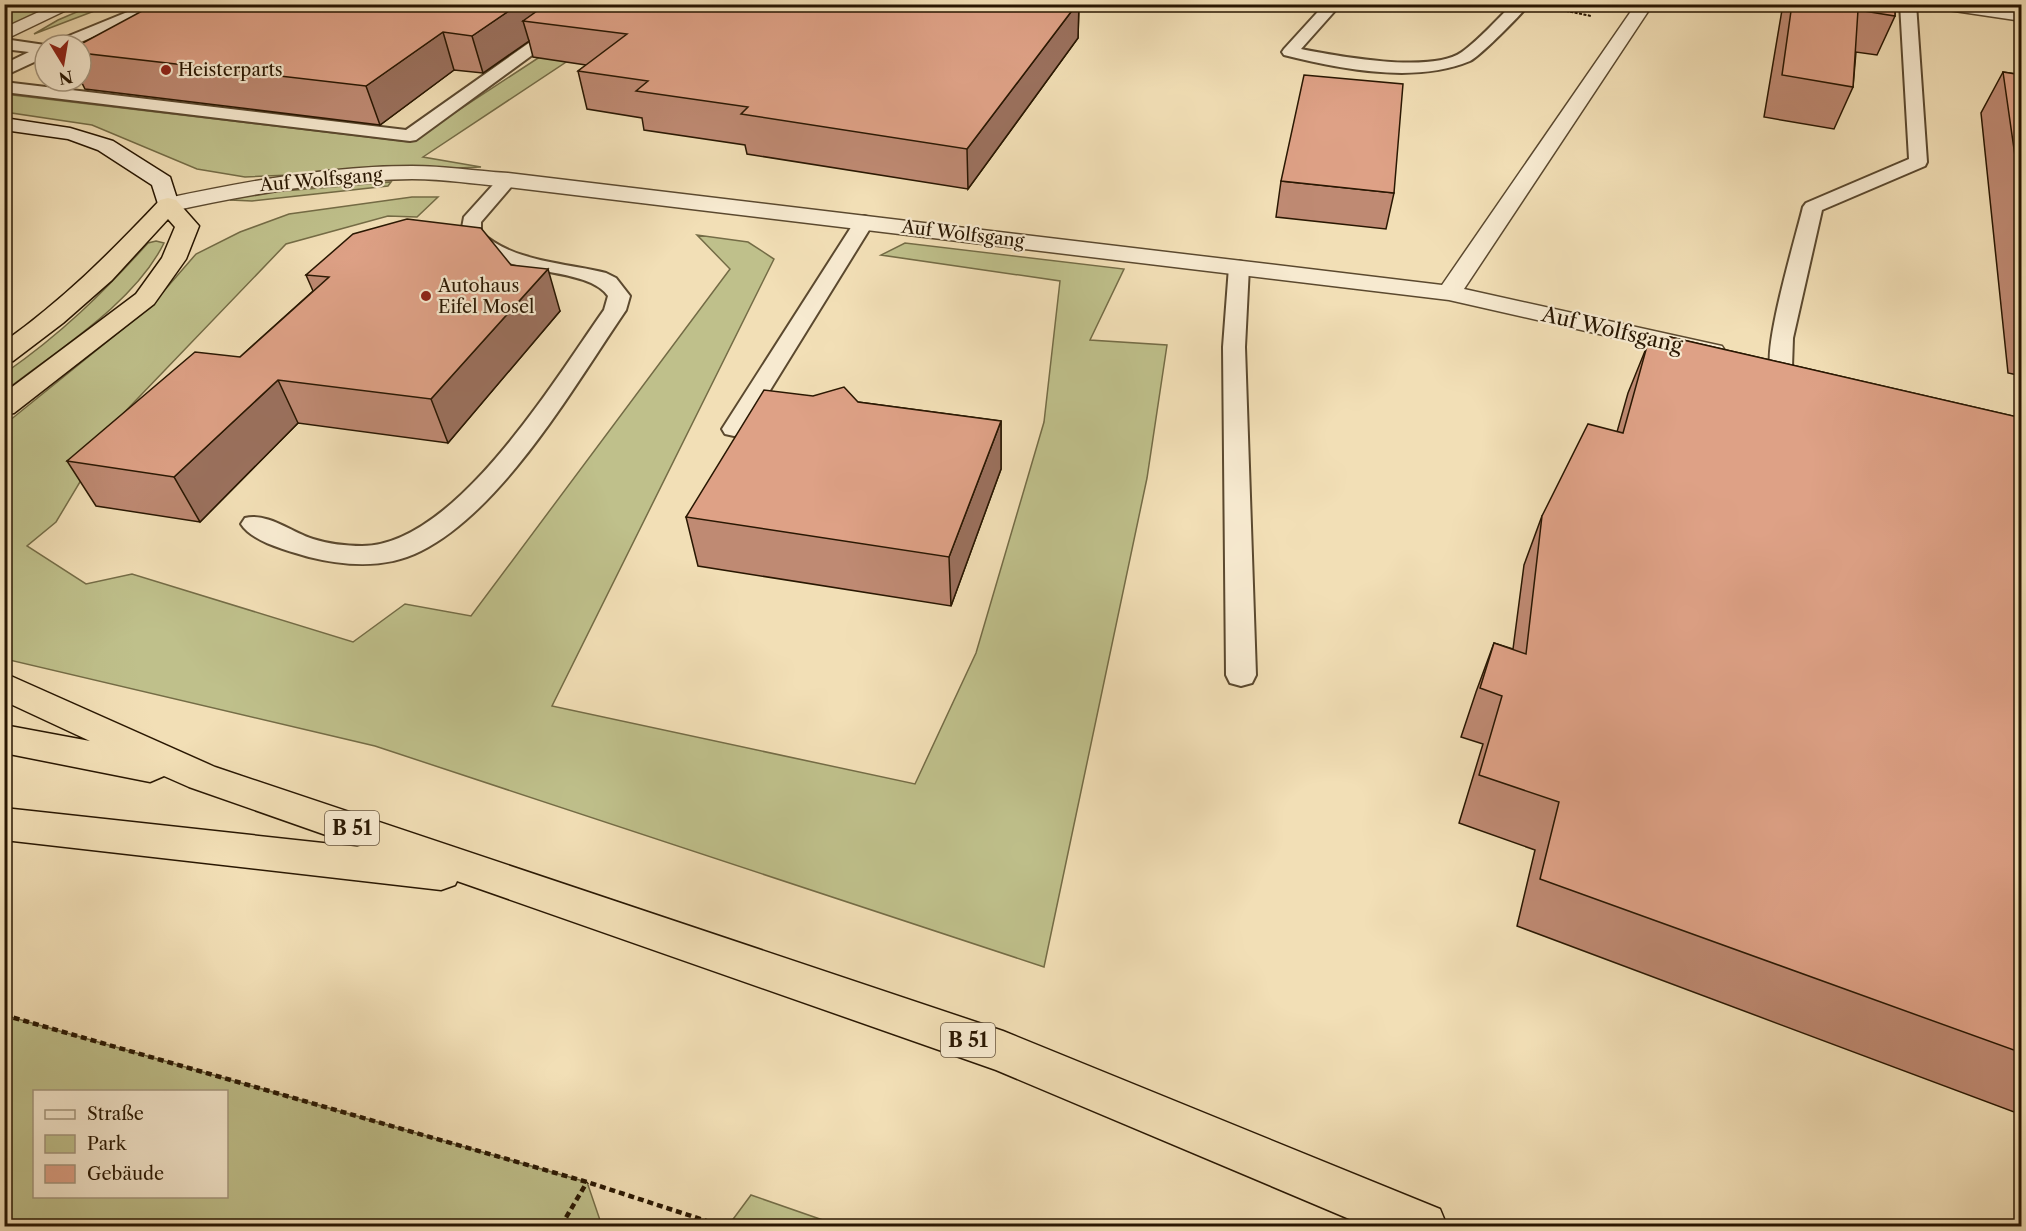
<svg xmlns="http://www.w3.org/2000/svg" width="2026" height="1231" font-family="'Libre Caslon Text',serif">
	<rect width="100%" height="100%" fill="#f2dfb6"/>
	<filter id="stains"><feTurbulence type="fractalNoise" baseFrequency=".00333" numOctaves="4"/><feColorMatrix values="0 0 0 0 .2 0 0 0 0 .09 0 0 0 0 .02 0 0 0 .5 -.17"/></filter>
	<radialGradient id="worn" r=".72"><stop offset=".6" stop-color="#630" stop-opacity="0"/><stop offset="1" stop-color="#630" stop-opacity=".3"/></radialGradient>
	<g fill="#bfc08b" stroke="#746c46" stroke-width="1.5" fill-rule="evenodd">
		<path d="M18,5H58L5,28V10Z"/>
		<path d="M93,5H110L34,34L58,20Z"/>
		<path d="M619,5H652L423,157L481,167L245,177L197,169L92,125L5,112L4,94L410,142Z"/>
		<path d="M391,182L388,186L252,201L231,200L235,195Z"/>
		<path d="M412,197H438L417,217L388,216L286,244L117,420L56,522L27,546L86,584L132,574L353,642L405,604L471,616L730,269L697,235L748,242L774,259L552,706L915,784L976,653L1044,422L1060,281L881,255L905,243L1124,269L1090,340L1167,345L1147,478L1044,967L375,746L5,659L4,425L150,307L196,254L240,232L289,214Z"/>
		<path d="M156,241L164,243C134,304 57,350 5,391V373C61,334 102,294 148,243Z"/>
		<path d="M4,1015L587,1182L602,1226H5ZM34,1092H226V1196H34Z"/>
		<path d="M751,1195L840,1226H728Z"/>
	</g>
	<g fill="none" stroke-linecap="round" stroke-linejoin="round">
		<g stroke="#5b492f" stroke-width="4">
			<g id="lane">
				<path d="M147,4H169L74,45H52L54,42Z"/>
				<path d="M584,4H602L416,140L410,141L4,92V82L406,130Z"/>
				<path d="M1325,4H1341L1301,49C1337,56 1431,74 1462,52C1480,39 1496,20 1513,4H1529C1521,15 1480,56 1470,61C1415,84 1340,69 1284,55L1282,52L1284,49Z"/>
				<path d="M1900,4H1916L1927,162L1925,166L1822,210L1793,338L1792,367L1788,372H1772C1760,355 1797,233 1803,207L1806,203L1909,159Z"/>
				<path d="M4,39L45,45V57L4,76V64L29,52L4,49Z"/>
				<path d="M508,174L517,180L481,222V232C512,262 567,263 606,273L616,278L630,296L626,310C574,386 504,509 421,551C386,569 346,566 309,557C289,551 252,542 241,524L245,518C266,512 292,532 313,539C329,544 346,546 362,546C455,546 555,379 604,310L608,296C585,263 493,280 461,233L464,217L501,176Z"/>
				<path d="M864,216L871,218L874,222L746,429L743,434L734,436L725,434L722,429L857,218Z"/>
				<path d="M1239,261L1246,263L1249,267L1245,347L1256,675L1252,683L1241,686L1230,683L1226,675L1223,347L1229,267L1232,263Z"/>
			</g>
		</g>
		<g stroke="#5b492f" stroke-width="3">
			<g id="street">
				<path d="M56,4H79L4,40V28Z"/>
				<path d="M1636,4H1653L1464,289L1722,346L1726,352L1722,358L1713,360L1449,300L508,187C476,184 444,179 412,179C330,180 248,194 168,212L160,210L157,205L160,200L168,198C248,181 330,166 412,166C444,166 476,171 508,173L1442,285Z"/>
				<path d="M1933,4H1980L2022,11V21L1941,9Z"/>
			</g>
		</g>
		<g stroke="#291702" stroke-width="3">
			<path id="secondary" d="M4,118L70,128L113,141L170,177L179,205L176,210H160L152,185L98,150L68,139L4,130Z"/>
		</g>
		<g stroke="#291702" stroke-width="3">
			<g id="highway">
				<path d="M168,198L176,200L199,226L186,259L154,304L14,413L4,415V393L136,294L162,258L175,227L168,219L112,280L63,323L13,361L4,363V342C65,298 109,254 160,200Z"/>
				<path d="M4,673L215,767L1003,1031L1440,1209L1447,1226H1366L996,1070L457,881L455,885L441,890L4,840V808L360,847L189,787L164,776L150,782L4,753V725L90,741L4,701Z"/>
			</g>
		</g>
		<path stroke="#291702" stroke-width="2" stroke-dasharray="3 1.5" stroke-linecap="butt" d="M1557,9L1591,16"/>
		<g stroke="#291702" stroke-width="4.5" stroke-dasharray="6 4" stroke-linecap="butt">
			<path d="M4,1015L587,1182L722,1226"/>
			<path d="M561,1226L587,1182"/>
		</g>
		<use href="#lane" fill="#f7ead0" fill-rule="evenodd"/>
		<use href="#street" fill="#f7ead0" fill-rule="evenodd"/>
		<use href="#secondary" fill="#f7ead0" fill-rule="evenodd"/>
		<use href="#highway" fill="#f2dfb6" fill-rule="evenodd"/>
	</g>
	<g fill="#bf8a73" stroke="#291702" stroke-width="1.5">
		<path d="M1079,4L1078,38L968,189L747,154L745,145L644,130L642,118L587,109L578,71L586,65L533,57L529,41L483,73L454,70L380,125L85,89L81,81V45L176,5Z"/>
		<path d="M1783,4H1895V16L1877,55L1856,52L1853,87L1834,129L1764,117Z"/>
		<path d="M2003,72L2022,75V376L2008,373L1981,113Z"/>
		<path d="M1281,181L1394,193L1386,229L1276,217Z"/>
		<path d="M511,265L560,311L448,443L298,423L200,522L96,506L67,461L240,357L313,291L306,275Z"/>
		<path d="M1670,337L2022,418V1115L1517,926L1535,850L1459,823L1483,744L1461,737L1476,692L1494,643L1513,649L1524,565L1542,516L1617,432L1628,393L1647,346L1665,350Z"/>
		<path d="M858,402L1001,421V469L951,606L698,566L686,517Z"/>
	</g>
	<g fill="#9b715e" stroke="#291702" stroke-width="1.5">
		<path d="M519,4H579L523,21L529,41L483,73L472,36Z"/>
		<path d="M1077,4H1079L1078,38L968,189L967,149Z"/>
		<path d="M443,32L454,70L380,125L366,86Z"/>
		<path d="M548,269L560,311L448,443L431,399Z"/>
		<path d="M278,380L298,423L200,522L174,477Z"/>
		<path d="M1001,421V469L951,606L949,557Z"/>
	</g>
	<g fill="#dea186" stroke="#291702" stroke-width="1.5">
		<path d="M155,4L176,5L519,4L472,36L443,32L366,86L81,53V45H79Z"/>
		<path d="M547,4H1077L967,149L741,114L748,107L636,91L648,81L578,71L627,34L523,21Z"/>
		<path d="M1792,4H1895V16L1858,10L1853,87L1782,75Z"/>
		<path d="M2003,72L2022,75V205Z"/>
		<path d="M1304,75L1403,84L1394,193L1281,181Z"/>
		<path d="M407,219L481,228L511,265L548,269L431,399L278,380L174,477L67,461L195,352L240,357L329,277L306,275L353,234Z"/>
		<path d="M1670,337L2022,418V1053L1540,879L1559,802L1479,775L1502,696L1480,688L1494,643L1526,654L1542,516L1588,424L1623,433L1647,346L1668,350Z"/>
		<path d="M844,387L858,402L1001,421L949,557L686,517L764,390L813,396Z"/>
	</g>
	<g fill="#8f2418" stroke="#f7ead0" stroke-width="2">
		<circle cx="166" cy="70" r="6"/>
		<circle cx="426" cy="296" r="6"/>
	</g>
	<g text-anchor="middle" stroke-width="4.5" stroke-linejoin="round" paint-order="stroke">
		<g font-size="18" fill="#291702" stroke="#f7ead0" text-anchor="start">
			<text x="178" y="76">Heisterparts</text>
			<text x="438" y="292">Autohaus<tspan x="438" dy="21">Eifel Mosel</tspan></text>
		</g>
		<g font-size="18" fill="#291702" stroke="#f7ead0">
			<text transform="translate(321 180) rotate(-5)" y="6">Auf Wolfsgang</text>
			<text transform="translate(963 234) rotate(7)" y="6">Auf Wolfsgang</text>
		</g>
		<g fill="#f7ead0" stroke="#675640" stroke-width="1.5">
			<rect x="325" y="811" width="54" height="34" rx="4.5"/>
			<rect x="941" y="1023" width="54" height="34" rx="4.5"/>
		</g>
		<g font-size="20" font-weight="bold" fill="#291702">
			<text x="352" y="835">B 51</text>
			<text x="968" y="1047">B 51</text>
		</g>
		<g font-size="21" fill="#291702" stroke="#f7ead0">
			<text transform="translate(1612 330) rotate(13)" y="7">Auf Wolfsgang</text>
		</g>
	</g>
	<rect width="2026" height="1231" fill="none" stroke="#f2dfb6" stroke-width="24"/>
	<rect x="6" y="6" width="2014" height="1219" fill="none" stroke="#291702" stroke-width="3"/>
	<rect x="12" y="12" width="2002" height="1207" fill="none" stroke="#291702" stroke-width="1.5"/>
	<rect x="33" y="1090" width="195" height="108" fill="#f7ead0" stroke="#a5967e" stroke-width="1.5"/>
	<rect x="45" y="1110" width="30" height="9" fill="#f7ead0" stroke="#a5967e" stroke-width="1.5"/>
	<text x="87" y="1120" font-size="18" fill="#291702">Straße</text>
	<rect x="45" y="1135" width="30" height="18" fill="#bfc08b" stroke="#a5967e" stroke-width="1.5"/>
	<text x="87" y="1150" font-size="18" fill="#291702">Park</text>
	<rect x="45" y="1165" width="30" height="18" fill="#dea186" stroke="#a5967e" stroke-width="1.5"/>
	<text x="87" y="1180" font-size="18" fill="#291702">Gebäude</text>
	<g transform="translate(63 63) rotate(169)"><circle r="28" fill="#f7ead0" stroke="#a5967e" stroke-width="1.5"/>
	<path d="M0-4.5L10 22L0 15L-10 22Z" fill="#8f2418"/>
	<text y="-9" font-size="16" font-weight="bold" text-anchor="middle" fill="#291702">N</text>
	</g>
	<rect width="100%" height="100%" filter="url(#stains)"/>
	<rect width="100%" height="100%" fill="url(#worn)"/>
</svg>
